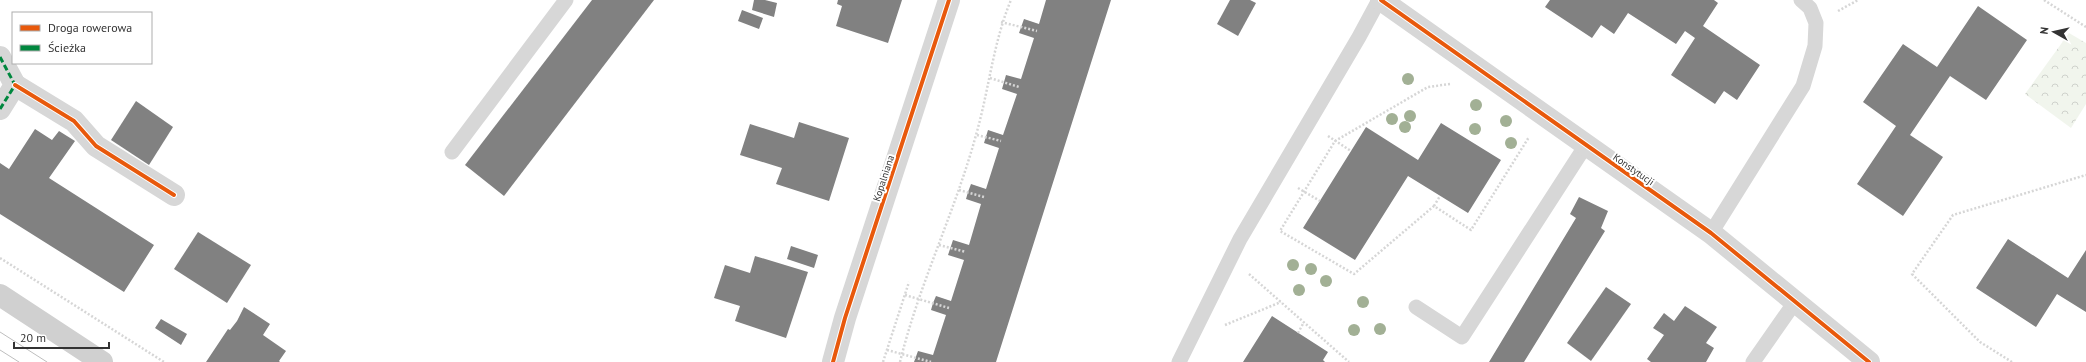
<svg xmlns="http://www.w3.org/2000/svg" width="2086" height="362" font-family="'PT Sans',sans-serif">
	<defs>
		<pattern id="forest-crowns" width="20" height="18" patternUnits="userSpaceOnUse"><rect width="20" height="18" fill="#f1f5ed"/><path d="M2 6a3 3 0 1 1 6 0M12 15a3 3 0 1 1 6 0" fill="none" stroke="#cfd2cc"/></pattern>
	</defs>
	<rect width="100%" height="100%" fill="#fff"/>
	<path fill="url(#forest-crowns)" d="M2069,33L2086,43V104L2071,128L2025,94Z"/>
	<g fill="#818181">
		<path d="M592,0H654L504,196L465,165Z"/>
		<path d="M754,0H765L777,3L774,17L752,10Z"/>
		<path d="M838,0H902L888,43L836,26L842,6L837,4Z"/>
		<path d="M1046,0H1111L996,362H914L918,351L933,355L946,315L931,310L933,303L936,296L951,301L964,260L948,255L953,240L969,245L981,204L966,199L968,192L971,184L986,189L999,148L984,143L988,130L1003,135L1017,94L1002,89L1006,75L1021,79L1034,38L1019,33L1024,19L1039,24Z"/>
		<path d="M1230,0H1250L1256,3L1238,36L1217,24Z"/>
		<path d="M1550,0H1714L1718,3L1703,26L1760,65L1737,100L1724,91L1715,104L1671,75L1695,38L1685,31L1676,44L1628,13L1614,34L1601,25L1592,38L1545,7Z"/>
		<path d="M1978,6L2027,40L1986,100L1950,76L1910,135L1943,157L1903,216L1857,184L1896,126L1863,102L1903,44L1937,67Z"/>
		<path d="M742,10L763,18L759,29L738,21Z"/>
		<path d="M136,101L173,127L149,165L111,140Z"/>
		<path d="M799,122L849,138L829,201L776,184L782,168L740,155L750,124L794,138Z"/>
		<path d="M1441,123L1501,160L1468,213L1408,176L1355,260L1303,228L1366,127L1418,160Z"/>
		<path d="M35,129L52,140L59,131L75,141L49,178L154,245L124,292L0,214V163L9,169Z"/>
		<path d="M1579,197L1608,211L1601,228L1605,231L1524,362H1489L1576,218L1570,214Z"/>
		<path d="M198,232L251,265L227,303L174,269Z"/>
		<path d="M2008,239L2068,278L2086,250V312L2057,294L2036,327L1976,288Z"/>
		<path d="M791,246L818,255L814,268L787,259Z"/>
		<path d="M755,256L808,272L786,338L735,321L740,306L714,298L725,265L750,273Z"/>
		<path d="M1606,287L1631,304L1591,361L1567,343Z"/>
		<path d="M1685,306L1717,327L1706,343L1714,348L1706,362H1651L1647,359L1664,335L1653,328L1664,313L1674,321Z"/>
		<path d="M244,307L270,324L263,335L286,351L279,361L280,362H206L228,329L230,330L237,321Z"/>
		<path d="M1272,316L1328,352L1323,360L1325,362H1243Z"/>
		<path d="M161,319L187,334L181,345L155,328Z"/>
	</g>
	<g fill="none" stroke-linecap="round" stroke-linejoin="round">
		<g stroke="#d6d6d6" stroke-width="2.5" stroke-dasharray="2 2" stroke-linecap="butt">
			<path d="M2044,0L2086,27"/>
			<path d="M1838,11L1858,0"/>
			<path d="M1001,22L1037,31"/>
			<path d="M990,78L1019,87"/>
			<path d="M1450,84L1428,87L1335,141L1280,231L1354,274L1434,206L1471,230L1529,137"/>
			<path d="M977,135L1001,141"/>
			<path d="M1328,136L1351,151"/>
			<path d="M1298,188L1320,201"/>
			<path d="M959,190L984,197"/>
			<path d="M1434,206L1440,196"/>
			<path d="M939,245L966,252"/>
			<path d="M0,258L164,362"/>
			<path d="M1249,274L1349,362"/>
			<path d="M905,295L949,308"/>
			<path d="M1225,325L1281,302"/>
			<path d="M1298,333L1304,322"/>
			<path d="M887,350L931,362"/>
			<path d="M883,362L909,282"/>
			<path d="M900,362C919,284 955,212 976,135C989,90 993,43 1011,0"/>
			<path d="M2012,362L1980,342L1912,274L1953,215L2086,175"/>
		</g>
		<g stroke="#d7d7d7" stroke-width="15">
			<path d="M452,152L566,0"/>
			<path d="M1711,233L1803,86L1815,46L1816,23L1810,8L1801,0"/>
			<path d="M1416,307L1462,337L1586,145"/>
			<path d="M1179,362L1240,239L1359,37L1379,0"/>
			<path d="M1753,362L1795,302"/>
		</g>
		<g stroke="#d7d7d7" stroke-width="22">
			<path d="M1381,0L1711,233L1869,362"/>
			<path d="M0,57L15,85L0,109"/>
			<path d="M15,85L74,121L96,146L174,195"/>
			<path d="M833,362L845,318L949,0"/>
		</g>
		<path stroke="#d0d0d0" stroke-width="22" d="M0,295L102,362"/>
		<g stroke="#bebebe" stroke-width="1">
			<path d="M0,332L47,362"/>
			<path d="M0,350L19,362"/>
		</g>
		<path stroke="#00873e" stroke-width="3" stroke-dasharray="6 3" stroke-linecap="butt" d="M0,57L15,85L0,109"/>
		<g stroke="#fff" stroke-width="6">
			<g id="cycleway">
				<path d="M1381,0L1711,233L1869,362"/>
				<path d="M15,85L74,121L96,146L174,195"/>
				<path d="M833,362L845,318L949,0"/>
			</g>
		</g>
		<use href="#cycleway" stroke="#e8590c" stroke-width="4"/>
	</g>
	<g fill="#a2b095">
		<circle cx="1408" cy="79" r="6"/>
		<circle cx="1476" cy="105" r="6"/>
		<circle cx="1410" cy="116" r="6"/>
		<circle cx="1392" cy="119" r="6"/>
		<circle cx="1506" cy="121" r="6"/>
		<circle cx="1405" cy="127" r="6"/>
		<circle cx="1475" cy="129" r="6"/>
		<circle cx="1511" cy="143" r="6"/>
		<circle cx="1293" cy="265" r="6"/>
		<circle cx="1311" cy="269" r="6"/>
		<circle cx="1326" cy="281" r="6"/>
		<circle cx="1299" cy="290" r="6"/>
		<circle cx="1363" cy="302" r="6"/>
		<circle cx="1380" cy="329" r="6"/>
		<circle cx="1354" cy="330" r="6"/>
	</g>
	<g text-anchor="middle" stroke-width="4" stroke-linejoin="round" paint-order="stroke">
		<g font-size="10" fill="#333" stroke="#fff">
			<text transform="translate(1634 169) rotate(35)" y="4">Konstytucji</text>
			<text transform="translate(883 178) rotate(-72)" y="4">Kopalniana</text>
		</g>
	</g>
	<rect x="12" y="12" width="140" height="52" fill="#ffffff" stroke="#adadad"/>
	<rect x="20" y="25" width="20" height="6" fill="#e8590c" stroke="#adadad"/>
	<text x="48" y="32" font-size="12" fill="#333333">Droga rowerowa</text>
	<rect x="20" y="45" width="20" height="6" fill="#00873e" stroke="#adadad"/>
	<text x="48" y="52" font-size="12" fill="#333333">Ścieżka</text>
	<g transform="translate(2054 32) rotate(278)" stroke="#ffffff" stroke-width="3" paint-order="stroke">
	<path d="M0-3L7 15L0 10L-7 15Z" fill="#333333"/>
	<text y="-6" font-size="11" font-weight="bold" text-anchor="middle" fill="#333333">N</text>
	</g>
	<path d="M14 342v6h95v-6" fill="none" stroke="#333333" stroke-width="2"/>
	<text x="20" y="342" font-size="12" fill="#333333" stroke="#ffffff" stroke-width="3" paint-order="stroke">20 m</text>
</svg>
